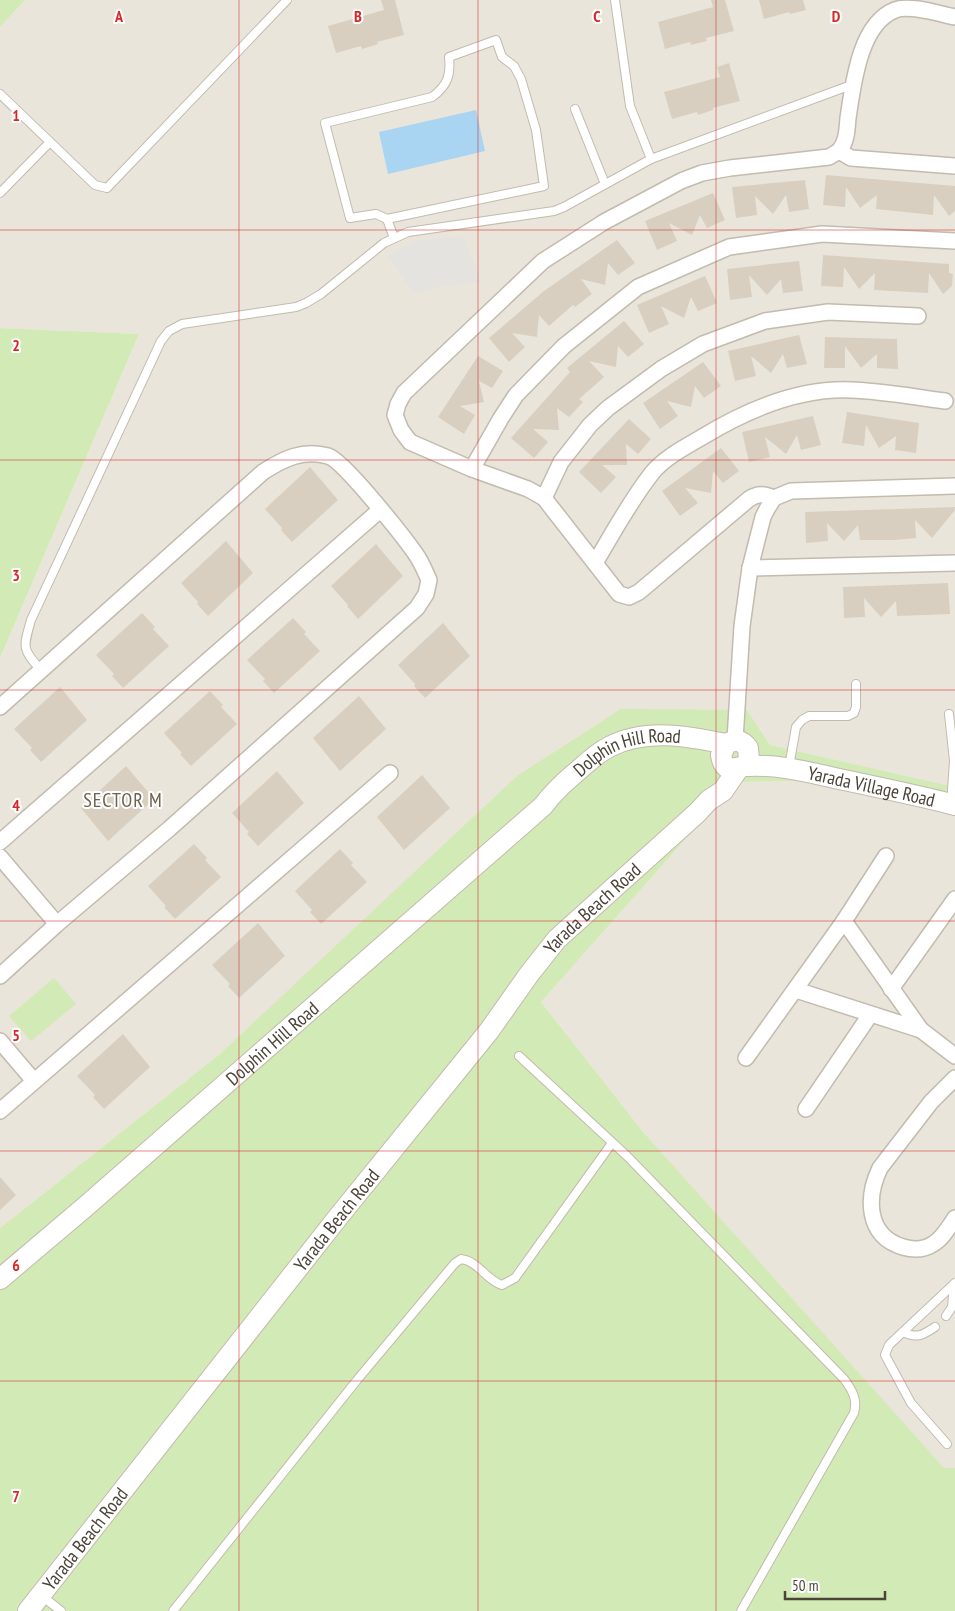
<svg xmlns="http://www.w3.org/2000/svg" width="955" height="1611" font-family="'PT Sans Narrow',sans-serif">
	<rect width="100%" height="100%" fill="#f6f3ec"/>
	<g fill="#eae5da">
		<path d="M25,0H955V788L770,745L747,710L220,1054L0,1228V658L139,334L0,328V27Z"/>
		<path d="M796,781L904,793L955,814V1468L944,1469L644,1133L541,1002L714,807L741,782Z"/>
	</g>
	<g fill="#d2eab5">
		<path d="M0,0H25L0,27Z"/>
		<path d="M0,328L139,334L0,658Z"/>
		<path d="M621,709L747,710L770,745L954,787L955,814L903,793L796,781L741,782L714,807L541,1002L644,1133L944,1468H955V1611H0V1228L220,1054L517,776Z"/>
		<path d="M54,978L76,1004L31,1041L9,1016Z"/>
	</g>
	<path fill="#e5e3e0" d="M463,236L482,282L438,287L414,294L388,255L414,241Z"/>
	<path fill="#a9d4f2" d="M476,110L485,151L388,174L379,132Z"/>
	<g fill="#d8cfc1">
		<path d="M381,0H395L404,35L377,42L378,44L362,49L361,46L336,53L328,26L384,10Z"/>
		<path d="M711,0H725L734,31L706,38L707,41L691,45L690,42L665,49L658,22L713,7Z"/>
		<path d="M759,0H803L806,10L790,14L789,12L764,19Z"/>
		<path d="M729,63L740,101L713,108V110L698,115L697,112L672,119L664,92L720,77L717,67Z"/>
		<path d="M826,175L955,186V211L949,216L934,195L933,215L876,209L877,195L860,208L846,187L845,207L823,205Z"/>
		<path d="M805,180L809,209L789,212L786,195L773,214L755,196L757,215L736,218L732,187Z"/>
		<path d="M713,193L725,220L707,228L700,215L692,235L669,223L677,241L657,250L645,221Z"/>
		<path d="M617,240L635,263L618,275L608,263L605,285L581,279L592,294L575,307L573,305L549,326L539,315L537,337L512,333L525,347L509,362L489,338L544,291Z"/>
		<path d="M823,255L949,264V273L953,274L952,286L943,294L929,273L928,293L874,290L875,273L859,289L844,267L843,287L821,286Z"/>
		<path d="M799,261L803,291L783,293L781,279L767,295L749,275L752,297L730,300L727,269Z"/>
		<path d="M705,276L717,303L698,311L691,297L684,318L661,306L669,324L649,333L637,305Z"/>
		<path d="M624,321L644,344L628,357L618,346L616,367L589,361L604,377L579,399L583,402L569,417L557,408L559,430L533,429L548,442L534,458L511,438L570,372L567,368Z"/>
		<path d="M799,335L807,364L787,368L783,354L771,373L751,356L756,376L735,381L728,351Z"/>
		<path d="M825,337L897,339L898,369L877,368V354L861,368L845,346V368H824Z"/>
		<path d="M478,356L503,371L492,388L479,381L484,402L460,406L475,415L464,434L438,417Z"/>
		<path d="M703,362L721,386L704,398L695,386L691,407L667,401L678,416L660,429L643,403Z"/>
		<path d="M847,412L919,423L916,453L895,450L896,436L879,448L866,425L864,446L842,443Z"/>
		<path d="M813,416L821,445L801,450L797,435L786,454L765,437L770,457L749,462L742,432Z"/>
		<path d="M629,419L651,439L638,454L626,444L627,465H602L616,477L601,493L579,472Z"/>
		<path d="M721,448L739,471L723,483L713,471L711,493L685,488L698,503L680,516L662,491Z"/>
		<path d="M310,467L338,500L292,542L281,530L282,528L265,509Z"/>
		<path d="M955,507V510L932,538L915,520L916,538L894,540H860L858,525L844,541L827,523L828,541L806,543L805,512Z"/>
		<path d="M226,541L253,573L208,616L197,604L198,602L181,583Z"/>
		<path d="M376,544L403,576L358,619L347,606L348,605L331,586Z"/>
		<path d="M948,583L950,614L897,616L896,601L881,617L864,598L865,617L844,618L843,587Z"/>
		<path d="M142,613L155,627L153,629L169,646L123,688L112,676L114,674L96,655Z"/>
		<path d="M293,618L306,632L304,634L320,651L274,693L263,681L265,679L247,660Z"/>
		<path d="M443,623L470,656L425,698L414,686L415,684L398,665Z"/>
		<path d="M60,687L87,720L41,762L30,750L32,748L14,729Z"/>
		<path d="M210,691L223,705L221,707L237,724L191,766L180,754L182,753L164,733Z"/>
		<path d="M359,696L386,729L340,771L313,738Z"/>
		<path d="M126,766L154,799L108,841L81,808Z"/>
		<path d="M277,771L304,803L258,846L247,834L249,832L232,813Z"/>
		<path d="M422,775L450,808L404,850L377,817Z"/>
		<path d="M194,844L207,858L205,860L221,877L175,919L164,907L166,906L148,886Z"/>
		<path d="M340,849L353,863L351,865L367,882L321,924L310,912L312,910L295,891Z"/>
		<path d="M258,923L285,956L239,998L228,986L230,984L212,965Z"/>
		<path d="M123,1034L150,1067L104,1109L93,1097L95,1095L77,1076Z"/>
		<path d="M0,1177L16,1195L0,1210Z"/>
	</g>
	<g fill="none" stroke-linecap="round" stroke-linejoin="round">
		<g stroke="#c2bbae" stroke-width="10">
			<g id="service">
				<path d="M615,0L630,106L651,159L854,84"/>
				<path d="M0,94L95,185L107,188L287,0"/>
				<path d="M575,109L605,184"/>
				<path d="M0,193L50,142"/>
				<path d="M387,219L544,186L536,130L521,79L514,66L502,57L496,40L449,57C451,76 447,86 432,97L325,123L350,218L376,214L387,219L394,238"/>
				<path d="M41,670C22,649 23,648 31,620L161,341L169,331L182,324L296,307L306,303L321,294L384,243L408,232L554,211L564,207L651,159"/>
				<path d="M949,714L954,761L951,804"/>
				<path d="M789,767L796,727L802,720L809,716H848L854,713L856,707V684"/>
				<path d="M519,1056L627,1156L844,1379C852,1390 858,1399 854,1413L741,1611"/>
				<path d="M946,1316L952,1307L954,1284"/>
				<path d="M903,1332C917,1339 923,1335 935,1327"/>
				<path d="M947,1444L911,1403L885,1355L889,1345L955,1283"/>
				<path d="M42,1596L61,1611"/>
				<path d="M173,1611L357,1380L455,1263L461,1259C478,1261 486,1280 502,1285L515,1278L612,1143"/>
			</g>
		</g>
		<g stroke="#c2bbae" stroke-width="18">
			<g id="minor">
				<path d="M839,151L851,158L955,166"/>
				<path d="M472,469L501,418L516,395L564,346L638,287L729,247L822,234L955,241"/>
				<path d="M544,498L561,462L590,425L608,408L661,369L703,344L765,321L828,312L918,316"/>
				<path d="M774,498C764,494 758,493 749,499L639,592L629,597L619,594L544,498L528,489L472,469L410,442L401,430L395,415L398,404L404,393L543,261L604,222L681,181L702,173L730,168L829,157C832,155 836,153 839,151C847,142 847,129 848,118C853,86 859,24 895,10C909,4 940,14 955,17"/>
				<path d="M595,563C613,533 630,501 652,473C665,457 687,446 704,436C747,410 800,388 851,390C882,391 914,397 945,401"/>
				<path d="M750,568L955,563"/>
				<path d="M0,707L263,472C283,459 303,449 328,456C343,460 403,536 415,553C421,561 425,571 429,580L426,594L417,608L169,829L57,924L0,976"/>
				<path d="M735,740L742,626L750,568L763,517L767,509L774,498L791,491L955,486"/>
				<path d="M0,842L380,510"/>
				<path d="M0,857L57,924"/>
				<path d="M844,921L921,1030"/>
				<path d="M891,989L955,899"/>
				<path d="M796,990L921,1030L955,1056"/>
				<path d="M0,1041L34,1081"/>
				<path d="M746,1058L844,921L886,856"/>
				<path d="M955,1078L931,1102L880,1168C866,1197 866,1236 903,1247C913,1250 924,1250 933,1244C942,1239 949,1227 955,1218"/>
				<path d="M806,1109L870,1015"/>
				<path d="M0,1111L390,773"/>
			</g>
		</g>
		<g stroke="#c2bbae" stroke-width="22">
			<g id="tertiary">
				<path id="s1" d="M744,766L749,761L748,748C742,740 735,739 726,744L721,755C724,775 735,767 747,766C782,764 815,774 849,781C885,789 920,796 955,805"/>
				<path id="s2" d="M0,1279L85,1207L543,806C554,791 567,780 581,768C590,760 599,752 609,747C645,728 688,736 726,744"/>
				<path id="s3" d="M28,1611L339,1216L489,1031L530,973L557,939L697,813L709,800L723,791L738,769"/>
			</g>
		</g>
		<use href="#service" stroke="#fff" stroke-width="8"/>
		<use href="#minor" stroke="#fff" stroke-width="15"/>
		<use href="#tertiary" stroke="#fff" stroke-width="20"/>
	</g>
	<path fill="none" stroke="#d62828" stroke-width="1" stroke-opacity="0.55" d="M239,0V1611M478,0V1611M716,0V1611M0,230H955M0,460H955M0,690H955M0,921H955M0,1151H955M0,1381H955"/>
	<g text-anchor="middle" stroke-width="4" stroke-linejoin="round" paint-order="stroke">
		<g font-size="19" fill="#4b4439" stroke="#fff">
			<text dy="7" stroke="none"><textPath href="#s2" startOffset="825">Dolphin Hill Road</textPath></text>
			<text dy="7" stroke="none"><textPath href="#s1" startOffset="218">Yarada Village Road</textPath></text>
			<text dy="7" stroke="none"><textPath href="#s3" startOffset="902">Yarada Beach Road</textPath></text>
			<text dy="7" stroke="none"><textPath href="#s2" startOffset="360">Dolphin Hill Road</textPath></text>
			<text dy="7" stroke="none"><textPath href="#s3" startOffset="498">Yarada Beach Road</textPath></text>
			<text dy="7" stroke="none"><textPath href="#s3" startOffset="92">Yarada Beach Road</textPath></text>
		</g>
		<g font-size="20" letter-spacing="1" fill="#6e6250" stroke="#fff">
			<text x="123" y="807">SECTOR M</text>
		</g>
	</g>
	<g font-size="16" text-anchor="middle" font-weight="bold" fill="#d62828" stroke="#fff" stroke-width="4" stroke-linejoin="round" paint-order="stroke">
		<text x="119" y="22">A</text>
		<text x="358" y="22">B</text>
		<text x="597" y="22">C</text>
		<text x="836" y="22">D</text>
		<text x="16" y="121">1</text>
		<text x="16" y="351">2</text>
		<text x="16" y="581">3</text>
		<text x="16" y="811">4</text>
		<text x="16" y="1041">5</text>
		<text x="16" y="1271">6</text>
		<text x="16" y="1502">7</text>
	</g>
	<path d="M785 1591v8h100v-8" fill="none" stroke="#4b4439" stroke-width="2.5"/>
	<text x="792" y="1591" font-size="15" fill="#4b4439" stroke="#ffffff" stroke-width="4" paint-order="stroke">50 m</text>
</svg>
